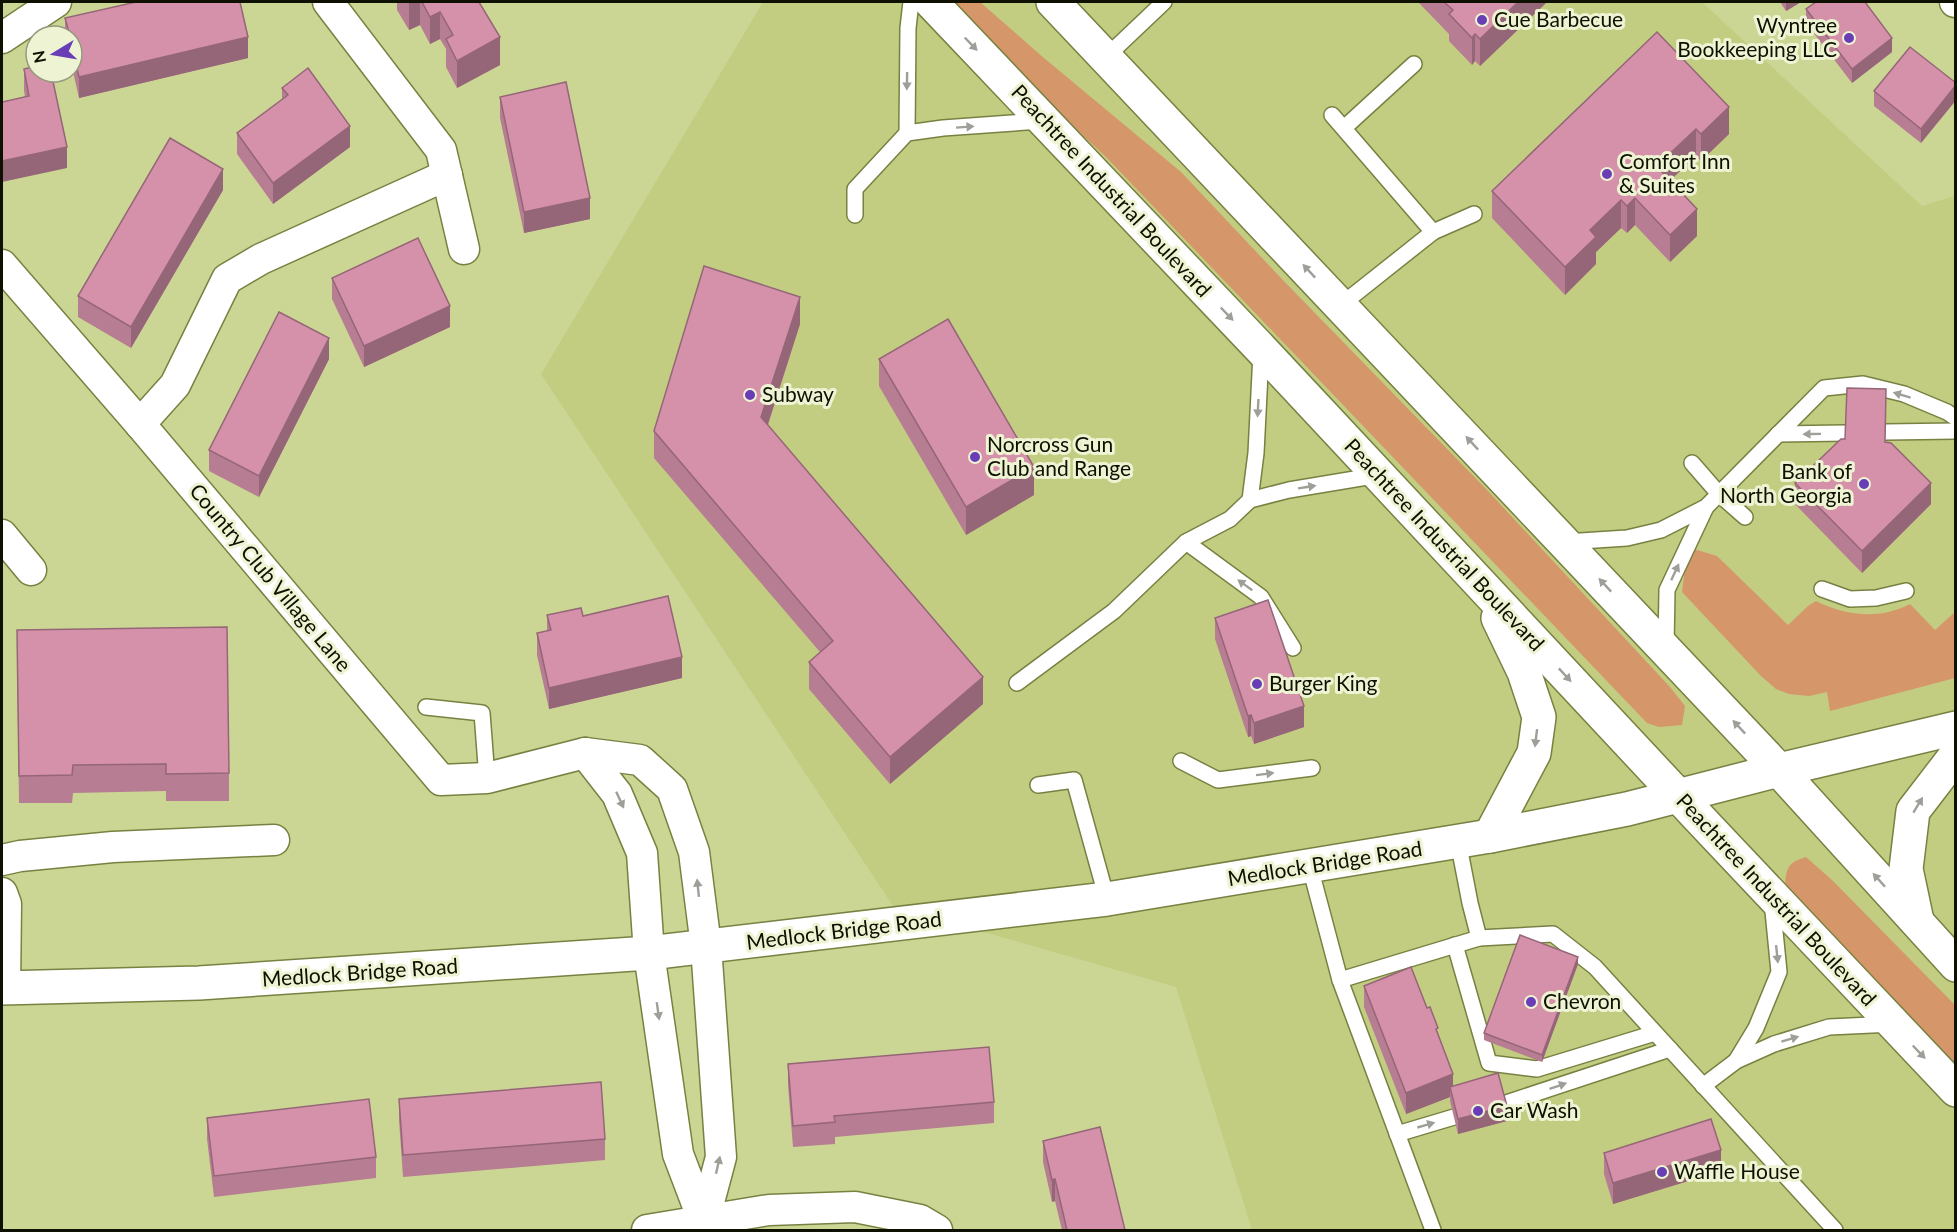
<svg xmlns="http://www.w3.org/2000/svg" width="1957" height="1232" font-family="Lato,sans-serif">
	<rect width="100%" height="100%" fill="#ccd694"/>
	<path fill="#c2cd82" d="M763,2H1702L1922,206L1955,196V1230H1252L1176,987L893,906L541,374Z"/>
	<g fill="#d5966a">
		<path d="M941,2H980L1044,58L1181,172L1279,276L1488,491L1670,687L1685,706L1682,725L1659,727L1647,723L1107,158Z"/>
		<path d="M1694,549L1717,556L1788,625L1808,606L1816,601C1845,616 1880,620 1910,604L1935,630L1955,612V678L1830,711L1827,692L1809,696L1789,694L1776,689L1761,676L1682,592L1686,561Z"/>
		<path d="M1806,857L1832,880L1955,1005V1068L1818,926L1785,885C1786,867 1789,862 1806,857Z"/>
	</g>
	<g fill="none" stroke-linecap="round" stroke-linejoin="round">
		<g stroke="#788141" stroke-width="18">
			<g id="service">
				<path d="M1106,57L1164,2"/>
				<path d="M1332,115L1433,232L1341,305"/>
				<path d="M1344,128L1414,64"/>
				<path d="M907,133L908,28L911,2"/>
				<path d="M855,215V189L907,133L943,128L1041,121"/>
				<path d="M1433,232L1474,214"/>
				<path d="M1886,432L1956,431"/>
				<path d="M1778,434L1846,433"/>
				<path d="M1692,463L1719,494L1745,517"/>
				<path d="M1250,500L1256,453L1261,353"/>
				<path d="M1186,542L1261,597L1293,648"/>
				<path d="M1565,542L1627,538L1661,530L1706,507L1824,388L1863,384L1904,394L1947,412L1956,418"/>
				<path d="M1822,589L1850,599L1876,598L1906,591"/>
				<path d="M1666,647L1667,590L1706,507"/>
				<path d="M1017,683L1114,611L1186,542L1230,519L1250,500L1289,490L1379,475"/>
				<path d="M426,707L482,713L487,778"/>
				<path d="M1181,761L1218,780L1312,768"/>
				<path d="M1038,785L1074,780L1107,899"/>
				<path d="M1458,841L1470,903L1479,938L1553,934L1595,967L1835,1230"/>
				<path d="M1310,867L1340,980L1433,1230"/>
				<path d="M1455,945L1489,1063L1537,1069L1655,1033"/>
				<path d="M1340,980L1479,938"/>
				<path d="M1736,1061L1756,1028L1779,972L1772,901"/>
				<path d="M1703,1086L1736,1061L1774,1044L1829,1027L1893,1024"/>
				<path d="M1503,1104L1670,1049"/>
				<path d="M1397,1134L1454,1117"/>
			</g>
		</g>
		<g stroke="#788141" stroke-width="33">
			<g id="minor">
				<path d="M328,2L441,150L464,249"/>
				<path d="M1955,2H1956"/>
				<path d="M2,38L56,2"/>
				<path d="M2,265L140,424L441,780L487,778L585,753L640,760L672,789L694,852L706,946L721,1157L704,1221"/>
				<path d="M140,424L175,385L227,279L261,259L447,175"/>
				<path d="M2,535L31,570"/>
				<path d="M585,753L617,794L642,853L649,953L678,1154L705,1225"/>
				<path d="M2,860L20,856L113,847L274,840"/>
				<path d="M2,893L6,904L5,988"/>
				<path d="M647,1230L769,1210L855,1207L920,1220L937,1230"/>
			</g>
		</g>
		<g stroke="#788141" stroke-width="36">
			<path id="tertiary" d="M1779,770L1956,728"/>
		</g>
		<g stroke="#788141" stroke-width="36">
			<path id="secondary" d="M2,988L199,983L649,953L1107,899L1490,836L1627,809L1779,770"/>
		</g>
		<g stroke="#788141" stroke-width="36">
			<g id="trunk">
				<path d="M931,2L1262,350L1699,818L1956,1090"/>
				<path d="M1053,2L1779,770L1956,965"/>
				<path d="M1490,836L1534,753L1539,717L1524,672L1498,618"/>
				<path d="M1917,921L1906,869L1913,811L1956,755"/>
			</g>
		</g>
		<use href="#service" stroke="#fff" stroke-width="15"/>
		<use href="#minor" stroke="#fff" stroke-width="30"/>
		<use href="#tertiary" stroke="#fff" stroke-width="33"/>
		<use href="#secondary" stroke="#fff" stroke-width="33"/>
		<use href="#trunk" stroke="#fff" stroke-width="33"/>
	</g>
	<g fill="#b77d92">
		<path d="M397,2H479L500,65L457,88L446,67V49L440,39L430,44L420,25L409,30L397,10Z"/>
		<path d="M1418,2H1547L1480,66L1475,61L1472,65L1449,41V34Z"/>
		<path d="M1780,2H1801L1786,11Z"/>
		<path d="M1806,9L1892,52L1852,83L1806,23Z"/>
		<path d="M65,18L248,58L79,98L72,67V36H65Z"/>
		<path d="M1657,32L1729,134L1701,161L1696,156L1670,181L1697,236L1670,262L1635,225L1627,233L1621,228L1596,252V264L1565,295L1492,218V191Z"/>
		<path d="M24,69L67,168L25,97L24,90Z"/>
		<path d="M1956,83V100L1921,143L1874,106V91Z"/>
		<path d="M282,88L350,147L273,204L237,154V133L282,99Z"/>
		<path d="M500,97L590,219L524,233L500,118Z"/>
		<path d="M223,190L131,348L78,317V296Z"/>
		<path d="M332,278L450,327L364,367L332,299Z"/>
		<path d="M800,324L768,425L983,704L890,784L809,689V662L820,652L654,458V431Z"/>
		<path d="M329,359L259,497L209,471V450Z"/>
		<path d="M879,359L1034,495L966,535L879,386Z"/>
		<path d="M1886,442L1931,504L1862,573L1795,504V483Z"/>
		<path d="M547,615L682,678L549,709L537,655V633L547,631Z"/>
		<path d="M1215,618L1304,727L1254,744L1251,736L1248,737L1215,639Z"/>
		<path d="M17,657L229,773V801H166V791L73,793L72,803H19Z"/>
		<path d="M1578,964L1542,1062L1484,1040V1033Z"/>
		<path d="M1364,986L1438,1035L1453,1086L1507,1121L1458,1134L1450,1101V1097L1406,1114L1364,1007Z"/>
		<path d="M788,1064L994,1102V1123L835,1137V1144L793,1147L788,1085Z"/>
		<path d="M399,1099L605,1139V1160L403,1177L399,1120Z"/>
		<path d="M207,1118L376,1157V1178L214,1197L207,1139Z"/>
		<path d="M1043,1141L1125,1230H1062L1055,1201L1052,1202L1043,1162Z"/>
		<path d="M1604,1153L1721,1171L1613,1204L1604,1174Z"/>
	</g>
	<g fill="#956677">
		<path d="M412,2H420V25L409,30V3Z"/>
		<path d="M1518,2H1547L1480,66V39Z"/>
		<path d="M1786,2H1801L1786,11Z"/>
		<path d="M440,12V39L430,44V17Z"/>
		<path d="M1475,34V61L1472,65V38Z"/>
		<path d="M248,37V58L79,98V77Z"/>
		<path d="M500,37V65L457,88V61Z"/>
		<path d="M1892,38V52L1852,83V69Z"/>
		<path d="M1956,85V100L1921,143V129Z"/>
		<path d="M1729,107V134L1701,161V134Z"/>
		<path d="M350,126V147L273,204V183Z"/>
		<path d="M1696,129V156L1668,182L1662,172L1663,160Z"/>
		<path d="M67,147V168L2,182V161Z"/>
		<path d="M223,169V190L131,348V327Z"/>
		<path d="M590,198V219L524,233V212Z"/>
		<path d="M1635,198V225L1627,233V206Z"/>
		<path d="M1621,200V228L1596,252V264L1565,295V267L1590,230Z"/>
		<path d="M1697,209V236L1670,262V235Z"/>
		<path d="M800,297V324L761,445V417Z"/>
		<path d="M450,306V327L364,367V346Z"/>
		<path d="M329,338V359L259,497V476Z"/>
		<path d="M1034,467V495L966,535V507Z"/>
		<path d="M1931,483V504L1862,573V551Z"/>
		<path d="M682,657V678L549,709V688Z"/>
		<path d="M983,677V704L890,784V757Z"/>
		<path d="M1304,706V727L1254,744V723Z"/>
		<path d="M1251,715V736L1248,737V716Z"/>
		<path d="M1578,957V964L1542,1062V1055Z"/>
		<path d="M1453,1074V1095L1450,1087V1097L1406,1114V1093Z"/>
		<path d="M1507,1106V1121L1458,1134V1119Z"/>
		<path d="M1721,1150V1171L1613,1204V1183Z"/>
		<path d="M1055,1179V1201L1052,1202V1180Z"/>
	</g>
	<g fill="#d591aa" stroke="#956677" stroke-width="1.5">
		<path d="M136,2H240L248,37L79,77L72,46V36H70L65,18Z"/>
		<path d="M422,2H479L500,37L457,61L446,39L453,35L440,12L430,17Z"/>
		<path d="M1444,2H1518L1480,39L1475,34L1472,38L1449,14L1453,10Z"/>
		<path d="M1816,2H1865L1892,38L1852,69L1806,9Z"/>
		<path d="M1657,32L1729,107L1701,134L1696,129L1663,160L1668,166L1662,172L1697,209L1670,235L1635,198L1627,206L1621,200L1590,230L1596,237L1565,267L1492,191Z"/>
		<path d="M1910,47L1956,83V85L1921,129L1874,91Z"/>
		<path d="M36,66V72H51L67,147L2,161V102L29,96L24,69Z"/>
		<path d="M308,68L350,126L273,183L237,133L288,95L282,88Z"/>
		<path d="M566,82L590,198L524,212L500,97Z"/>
		<path d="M170,138L223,169L131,327L78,296Z"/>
		<path d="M418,238L450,306L364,346L332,278Z"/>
		<path d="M704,266L800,297L761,417L983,677L890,757L809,662L833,641L654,431Z"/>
		<path d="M279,312L329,338L259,476L209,450Z"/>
		<path d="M948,319L1034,467L966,507L879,359Z"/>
		<path d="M1847,388L1886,389L1885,442L1891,443L1931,483L1862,551L1795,483L1841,439H1845Z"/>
		<path d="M668,596L682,657L549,688L537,633L551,630L547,615L581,608L583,616Z"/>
		<path d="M1268,600L1304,706L1254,723L1251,715L1248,716L1215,618Z"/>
		<path d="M227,627L229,773L166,774V764L73,765L72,775L19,776L17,630Z"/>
		<path d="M1520,935L1578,957L1542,1055L1484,1033Z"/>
		<path d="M1411,967L1427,1008L1430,1007L1438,1028L1436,1029L1453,1074L1406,1093L1364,986Z"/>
		<path d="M989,1047L994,1102L834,1116L835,1122L793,1126L788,1064Z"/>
		<path d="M1498,1073L1507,1106L1458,1119L1450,1087Z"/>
		<path d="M601,1082L605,1139L403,1155L399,1099Z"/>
		<path d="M369,1099L376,1157L214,1176L207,1118Z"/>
		<path d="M1711,1119L1721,1150L1613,1183L1604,1153Z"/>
		<path d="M1100,1127L1125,1230H1067L1055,1179L1052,1180L1043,1141Z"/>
	</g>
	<defs><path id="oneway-solid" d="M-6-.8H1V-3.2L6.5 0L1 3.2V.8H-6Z" transform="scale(1.5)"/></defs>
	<g fill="#9f9f99">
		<use href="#oneway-solid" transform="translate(971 44) rotate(46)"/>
		<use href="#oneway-solid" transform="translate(907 81) rotate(91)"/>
		<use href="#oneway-solid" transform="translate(965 127) rotate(-4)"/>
		<use href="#oneway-solid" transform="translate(1309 271) rotate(-133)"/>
		<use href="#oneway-solid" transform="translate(1227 314) rotate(46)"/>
		<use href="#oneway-solid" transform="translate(1902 395) rotate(-163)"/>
		<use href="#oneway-solid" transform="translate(1258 408) rotate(93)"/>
		<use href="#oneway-solid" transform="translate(1812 434) rotate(179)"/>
		<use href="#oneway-solid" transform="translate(1472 443) rotate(-133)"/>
		<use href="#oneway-solid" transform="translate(1307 487) rotate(-9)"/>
		<use href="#oneway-solid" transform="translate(1675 572) rotate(-65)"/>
		<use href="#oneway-solid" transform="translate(1245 585) rotate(-144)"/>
		<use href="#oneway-solid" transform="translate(1605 585) rotate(-133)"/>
		<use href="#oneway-solid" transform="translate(1565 675) rotate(47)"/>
		<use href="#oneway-solid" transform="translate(1739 727) rotate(-133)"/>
		<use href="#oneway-solid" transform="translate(1536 738) rotate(97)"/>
		<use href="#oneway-solid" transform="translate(1265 774) rotate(-7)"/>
		<use href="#oneway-solid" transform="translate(620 800) rotate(65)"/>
		<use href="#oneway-solid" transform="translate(1918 805) rotate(-59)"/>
		<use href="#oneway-solid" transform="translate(1879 880) rotate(-132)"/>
		<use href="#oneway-solid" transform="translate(698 888) rotate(-96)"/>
		<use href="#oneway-solid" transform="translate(1777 954) rotate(84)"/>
		<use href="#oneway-solid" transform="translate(658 1011) rotate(82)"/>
		<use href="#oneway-solid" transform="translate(1790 1039) rotate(-17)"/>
		<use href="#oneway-solid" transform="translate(1919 1052) rotate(46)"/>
		<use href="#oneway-solid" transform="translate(1558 1086) rotate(-19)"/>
		<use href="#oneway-solid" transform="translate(1426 1125) rotate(-16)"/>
		<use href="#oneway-solid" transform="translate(718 1165) rotate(-77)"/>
	</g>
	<g fill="#693db5" stroke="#eef4d3" stroke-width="2">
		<circle cx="1482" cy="20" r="6"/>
		<circle cx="1849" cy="38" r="6"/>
		<circle cx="1607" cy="174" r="6"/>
		<circle cx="750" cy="395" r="6"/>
		<circle cx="975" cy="457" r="6"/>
		<circle cx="1864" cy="484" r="6"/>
		<circle cx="1257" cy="684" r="6"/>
		<circle cx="1531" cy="1002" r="6"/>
		<circle cx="1478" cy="1111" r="6"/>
		<circle cx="1662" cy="1172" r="6"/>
	</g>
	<g text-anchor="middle" stroke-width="6" stroke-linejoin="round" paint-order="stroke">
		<g font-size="21" fill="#0e1000" stroke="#eef4d3" text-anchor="start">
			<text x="1494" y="27">Cue Barbecue</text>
			<text x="1837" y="33" text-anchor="end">Wyntree<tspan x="1837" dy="24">Bookkeeping LLC</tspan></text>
			<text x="1619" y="169">Comfort Inn<tspan x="1619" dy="24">&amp; Suites</tspan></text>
			<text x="762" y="402">Subway</text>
			<text x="987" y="452">Norcross Gun<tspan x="987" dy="24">Club and Range</tspan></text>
			<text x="1852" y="479" text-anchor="end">Bank of<tspan x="1852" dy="24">North Georgia</tspan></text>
			<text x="1269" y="691">Burger King</text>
			<text x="1543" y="1009">Chevron</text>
			<text x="1490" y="1118">Car Wash</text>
			<text x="1674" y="1179">Waffle House</text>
		</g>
		<g font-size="21" fill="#0e1000" stroke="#eef4d3">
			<text transform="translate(1111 191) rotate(47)" y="7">Peachtree Industrial Boulevard</text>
			<text transform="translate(1444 545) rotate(47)" y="7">Peachtree Industrial Boulevard</text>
			<text transform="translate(270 578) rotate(50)" y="7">Country Club Village Lane</text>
			<text transform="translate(1325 864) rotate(-9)" y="7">Medlock Bridge Road</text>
			<text transform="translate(1776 900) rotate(47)" y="7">Peachtree Industrial Boulevard</text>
			<text transform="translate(844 931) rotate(-7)" y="7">Medlock Bridge Road</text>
			<text transform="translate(360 973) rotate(-4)" y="7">Medlock Bridge Road</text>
		</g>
	</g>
	<rect width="1957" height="1232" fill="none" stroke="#0e1000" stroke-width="6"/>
	<g transform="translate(54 54) rotate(259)"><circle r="28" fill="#eef4d3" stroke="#94997f" stroke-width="1.5"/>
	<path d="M0-4.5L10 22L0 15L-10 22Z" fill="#693db5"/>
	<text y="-9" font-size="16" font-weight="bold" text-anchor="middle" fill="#0e1000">N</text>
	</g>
</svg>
